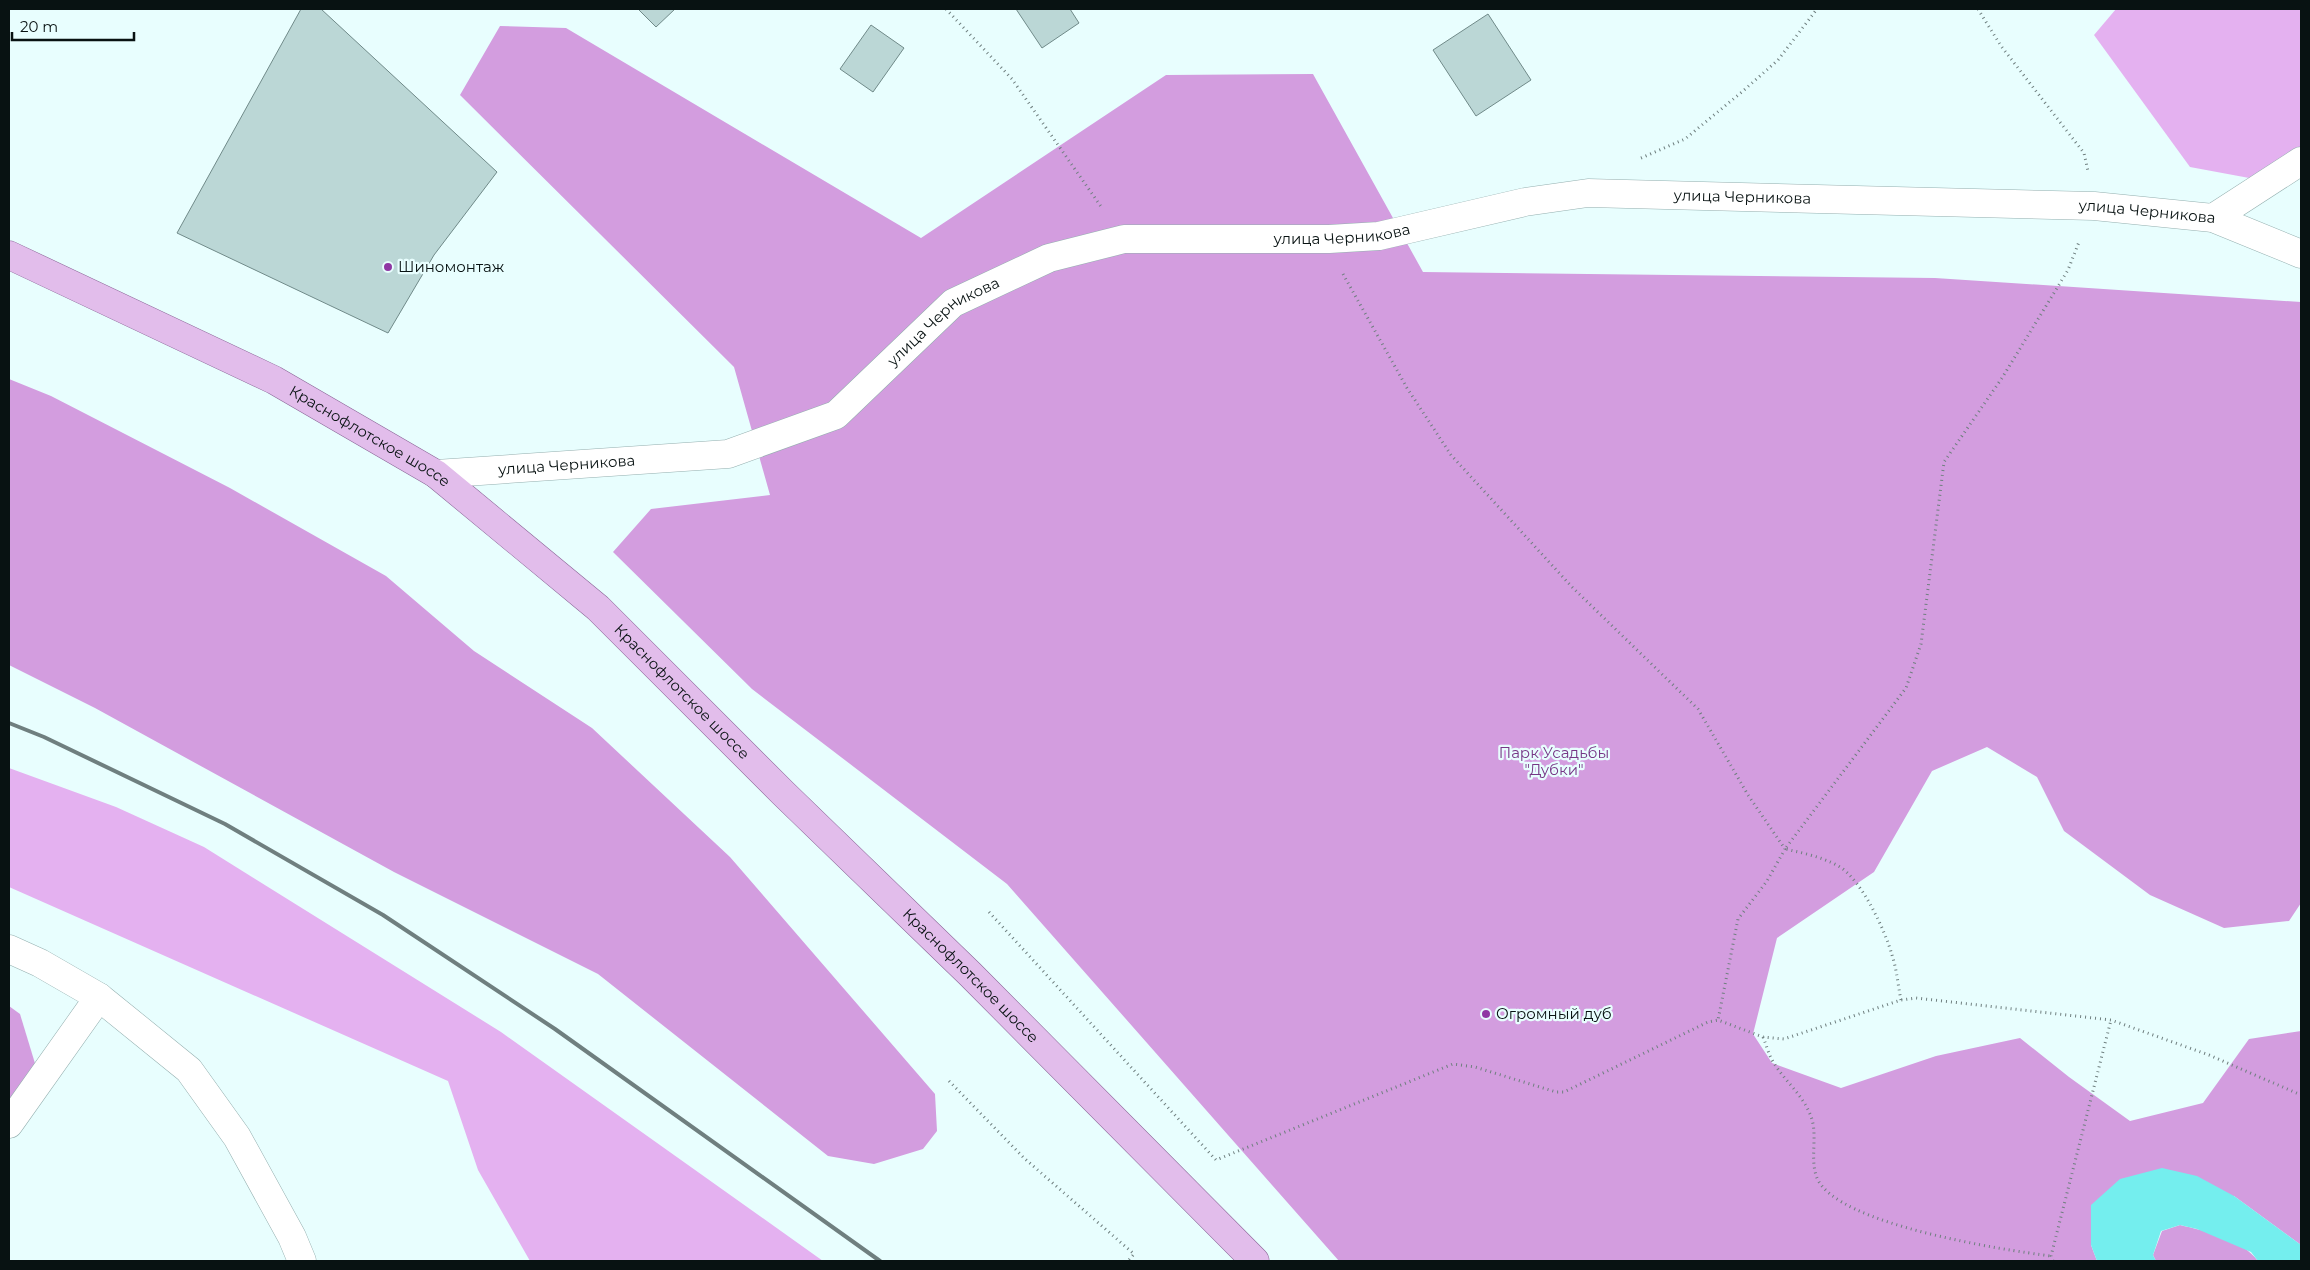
<svg xmlns="http://www.w3.org/2000/svg" width="2310" height="1270" font-family="Montserrat,sans-serif">
	<rect width="100%" height="100%" fill="#e8fefe"/>
	<g fill="#e4b1f0">
		<path d="M2116,9H2301V155L2260,180L2190,167L2094,35Z"/>
		<path d="M9,768L116,807L204,847L501,1032L823,1261H530L478,1170L448,1081L9,887Z"/>
	</g>
	<g fill="#d39ddf">
		<path d="M500,26L566,28L921,238L1166,75L1313,74L1423,272L1935,278L2301,302V903L2289,921L2224,928L2150,895L2064,831L2037,777L1987,747L1932,771L1874,872L1777,938L1753,1034L1772,1063L1841,1088L1936,1056L2020,1038L2069,1077L2130,1121L2203,1103L2249,1039L2301,1031V1245L2234,1196L2091,1245L2097,1261H1339L1007,884L752,689L613,552L651,509L770,495L734,367L460,95Z"/>
		<path d="M9,379L51,396L230,488L386,576L474,651L592,728L730,857L935,1094L937,1131L923,1149L874,1164L828,1156L598,974L394,872L95,708L9,665Z"/>
		<path d="M9,1006L20,1014L37,1070L9,1134Z"/>
		<path d="M2180,1225C2205,1231 2242,1239 2258,1261H2156L2153,1255L2162,1231Z"/>
	</g>
	<path fill="#74eeee" d="M2162,1168L2197,1176L2234,1196L2301,1245V1261H2258L2251,1252L2197,1229L2180,1225L2161,1231L2153,1255L2156,1261H2097L2091,1245V1205L2120,1179Z"/>
	<g fill="#bbd7d6" stroke="#708a89">
		<path d="M301,9H321L497,172L434,255L388,333L177,233Z"/>
		<path d="M638,9H675L656,27Z"/>
		<path d="M1016,9H1070L1079,23L1042,48Z"/>
		<path d="M1488,14L1531,80L1476,116L1433,50Z"/>
		<path d="M871,25L904,48L873,92L840,69Z"/>
	</g>
	<g fill="none" stroke-linecap="round" stroke-linejoin="round">
		<g stroke="#94afaf" stroke-width="29">
			<g id="street">
				<path d="M2213,218L2301,161"/>
				<path id="s1" d="M436,474L728,454L836,415L953,303L1049,258L1124,239H1329L1379,236L1525,202L1588,193L2094,206L2213,218L2301,254"/>
				<path d="M9,949L40,963L99,997L189,1070L237,1137L292,1237L302,1261"/>
				<path d="M9,1124L99,997"/>
			</g>
		</g>
		<g stroke="#896596" stroke-width="29">
			<g id="primary">
				<path id="s2" d="M9,255L274,380L436,474L598,608L783,793L970,974L1255,1261"/>
			</g>
		</g>
		<g stroke="#6f7f7f" stroke-width="3" stroke-dasharray="1 4" stroke-linecap="butt">
			<path d="M946,9L1012,79L1102,208"/>
			<path d="M1978,9L2001,46L2084,153L2088,171"/>
			<path d="M1641,158L1685,139L1743,91L1778,60L1817,9"/>
			<path d="M1343,274L1407,388L1451,455L1572,587L1698,709L1748,795L1785,849L1767,881L1738,919L1718,1020"/>
			<path d="M989,912L1216,1160L1453,1064L1475,1067L1556,1092H1564L1708,1022L1718,1020L1763,1037L1784,1039L1901,1000L1916,998L2111,1020L2209,1055L2301,1095"/>
			<path d="M1901,1000C1898,986 1897,970 1892,955C1885,930 1862,881 1840,867C1823,857 1803,853 1785,849L1906,688L1921,644L1944,462L2002,378L2068,270L2079,242"/>
			<path d="M1763,1037C1766,1044 1768,1052 1771,1058C1782,1079 1801,1092 1810,1114C1819,1134 1809,1158 1817,1178C1837,1225 2004,1250 2051,1256"/>
			<path d="M949,1081L1024,1158L1134,1254L1128,1261"/>
			<path d="M2053,1261L2051,1256L2111,1020"/>
		</g>
		<use href="#street" stroke="#fff" stroke-width="28"/>
		<use href="#primary" stroke="#e2bdeb" stroke-width="28"/>
		<path stroke="#6f7f7f" stroke-width="4" d="M9,723L44,737L225,824L383,915L555,1029L880,1261"/>
	</g>
	<g fill="#8f37a3" stroke="#e8fefe" stroke-width="2">
		<circle cx="388" cy="267" r="5"/>
		<circle cx="1486" cy="1014" r="5"/>
	</g>
	<g text-anchor="middle" stroke-width="4.5" stroke-linejoin="round" paint-order="stroke">
		<g font-size="15" fill="#081212" stroke="#e8fefe">
			<text dy="5" stroke="none"><textPath href="#s1" startOffset="1376">улица Черникова</textPath></text>
			<text dy="5" stroke="none"><textPath href="#s1" startOffset="1781">улица Черникова</textPath></text>
			<text dy="5" stroke="none"><textPath href="#s1" startOffset="971">улица Черникова</textPath></text>
			<text dy="5" stroke="none"><textPath href="#s1" startOffset="551">улица Черникова</textPath></text>
			<text dy="5" stroke="none"><textPath href="#s2" startOffset="404">Краснофлотское шоссе</textPath></text>
			<text dy="5" stroke="none"><textPath href="#s1" startOffset="131">улица Черникова</textPath></text>
			<text dy="5" stroke="none"><textPath href="#s2" startOffset="809">Краснофлотское шоссе</textPath></text>
			<text dy="5" stroke="none"><textPath href="#s2" startOffset="1214">Краснофлотское шоссе</textPath></text>
		</g>
		<g font-size="15" fill="#081212" stroke="#e8fefe" text-anchor="start">
			<text x="398" y="272">Шиномонтаж</text>
			<text x="1496" y="1019">Огромный дуб</text>
		</g>
		<g font-size="15" fill="#773786" stroke="#e8fefe">
			<text x="1554" y="758">Парк Усадьбы<tspan x="1554" dy="17">"Дубки"</tspan></text>
		</g>
	</g>
	<rect width="2310" height="1270" fill="none" stroke="#081212" stroke-width="20"/>
	<path d="M12 32v8h122v-8" fill="none" stroke="#081212" stroke-width="2.5"/>
	<text x="20" y="32" font-size="15" fill="#081212" stroke="#e8fefe" stroke-width="4" paint-order="stroke">20 m</text>
</svg>
